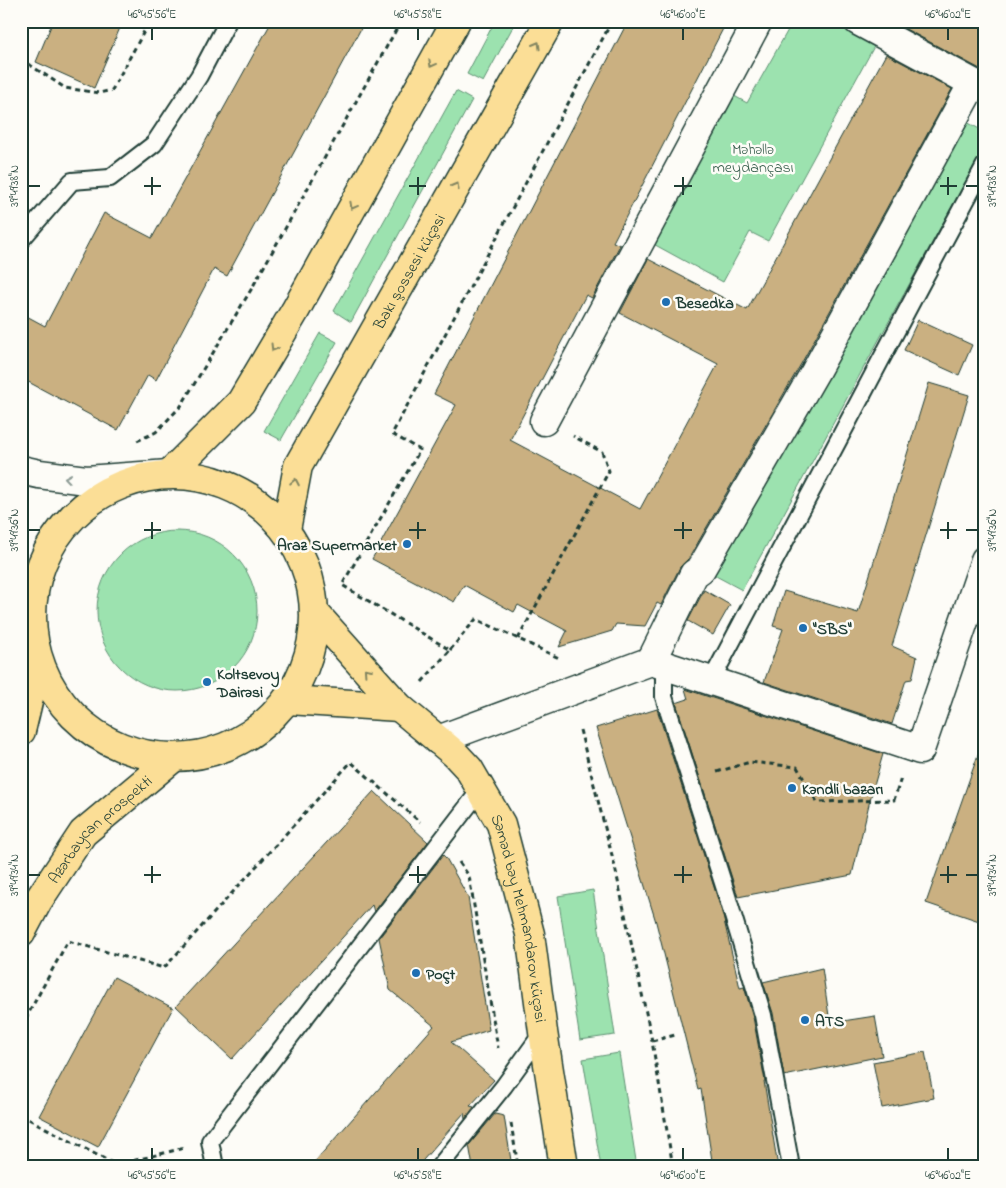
<svg xmlns="http://www.w3.org/2000/svg" width="1006" height="1188" font-family="'Indie Flower',sans-serif">
	<rect width="100%" height="100%" fill="#fdfcf7"/>
	<filter id="ink" filterUnits="userSpaceOnUse"><feTurbulence type="fractalNoise" baseFrequency=".02" numOctaves="2"/><feDisplacementMap in="SourceGraphic" scale="10" xChannelSelector="R" yChannelSelector="G"/><feConvolveMatrix kernelMatrix="1 2 1 2 8 2 1 2 1" color-interpolation-filters="sRGB"/></filter>
	<g filter="url(#ink)">
		<g fill="#9ce2af" stroke="#5e9072">
			<path d="M495,21H516L483,82L467,74Z"/>
			<path d="M793,21H839L877,41L768,241L750,232L723,282L648,241L727,92L747,103Z"/>
			<path d="M456,91L472,100L351,322L334,311Z"/>
			<path d="M963,120L985,132V146L742,590L714,575Z"/>
			<path d="M320,333L337,342L281,440L264,431Z"/>
			<circle cx="177" cy="611" r="80"/>
			<path d="M593,890L615,1035L580,1040L558,896Z"/>
			<path d="M619,1053L637,1167H601L583,1059Z"/>
		</g>
		<g fill="#cab081" stroke="#1f3d34">
			<path d="M53,21H123L94,88L36,62Z"/>
			<path d="M272,21H365L227,276L214,269L156,380L148,375L118,430L21,378V313L45,326L104,213L152,238Z"/>
			<path d="M628,21H727L613,242L620,245L592,298L586,295L510,440L640,509L718,364L620,313L648,259L747,310L886,54L952,89L801,364L689,558L680,567L661,605L657,603L645,626L616,624L612,631L559,647L567,631L518,605L514,612L464,585L454,602L372,559L456,405L434,394Z"/>
			<path d="M903,21H985V73L980,69L900,26Z"/>
			<path d="M918,320L972,345L959,375L904,350Z"/>
			<path d="M929,383L969,395L892,646L917,657L912,679L906,680L892,724L764,682L783,629L773,626L784,591L858,613Z"/>
			<path d="M704,590L730,605L713,635L688,621Z"/>
			<path d="M685,689L883,754L870,800L852,875L738,897L676,703L688,699Z"/>
			<path d="M657,709L722,912L740,988L744,987L753,1017L765,1081H764L778,1167H713L701,1089L698,1090L656,922L596,728Z"/>
			<path d="M980,749L985,750V923L926,903Z"/>
			<path d="M374,791L428,842L374,912L372,905L232,1059L176,1006Z"/>
			<path d="M443,855L446,858L468,897L489,1030L451,1042L494,1080L470,1106L474,1107L465,1119L464,1113L417,1167H310L434,1026L390,990L379,938Z"/>
			<path d="M822,968L830,1023L875,1016L882,1056L784,1076L773,1013L763,982Z"/>
			<path d="M114,977L173,1008L98,1147L39,1116Z"/>
			<path d="M925,1052L934,1098L882,1108L873,1062Z"/>
			<path d="M495,1114L504,1116L512,1167H473L469,1145Z"/>
		</g>
		<g fill="none" stroke-linecap="round" stroke-linejoin="round">
			<g stroke="#1f3d34" stroke-width="20">
				<g id="lane">
					<path d="M21,240L72,181L110,178L154,144L199,76L228,21"/>
					<path d="M664,665V697L724,886L763,1015L791,1167"/>
					<path d="M711,681L921,284L985,165"/>
					<path d="M215,1167L210,1141L481,789"/>
					<path d="M439,1167L504,1086L543,1032"/>
				</g>
			</g>
			<g stroke="#1f3d34" stroke-width="31">
				<g id="street">
					<path d="M544,421L758,21"/>
					<path d="M651,661L694,574L701,569L815,372L973,83L858,21"/>
					<path d="M438,740L651,661L920,750L985,560"/>
				</g>
			</g>
			<g stroke="#1f3d34" stroke-width="31">
				<g id="secondary">
					<path d="M21,470L39,474L86,480L169,474"/>
					<path d="M21,586L31,616"/>
				</g>
			</g>
			<g stroke="#1f3d34" stroke-width="31">
				<g id="primary">
					<path d="M169,474L241,402L295,311L456,21"/>
					<circle cx="173" cy="616" r="141"/>
					<path id="s1" d="M286,530L298,466L550,21"/>
					<path id="s2" d="M316,614L399,707L455,754L469,769L501,824L530,934L543,1032L564,1167"/>
					<path d="M288,700L399,707"/>
					<path d="M21,731L38,660"/>
					<path id="s3" d="M21,933L38,901L83,833L173,758"/>
				</g>
			</g>
			<g stroke="#1f3d34" stroke-width="3" stroke-dasharray="5 4" stroke-linecap="butt">
				<path d="M21,59L65,88L99,93L112,90L147,26"/>
				<path d="M137,441L156,432L181,406L252,288L401,21"/>
				<path d="M518,639L609,471L602,452L573,436"/>
				<path d="M450,650L476,619L559,658"/>
				<path d="M422,682L450,650L342,585L420,450L392,434L612,21"/>
				<path d="M580,730L615,867L652,1041L673,1167"/>
				<path d="M717,772L750,762L797,767L817,802L894,800L901,778"/>
				<path d="M459,862L469,876L498,1048"/>
				<path d="M21,1027L68,941L164,968L351,762L420,822"/>
				<path d="M652,1041L675,1035"/>
				<path d="M21,1115L116,1165L184,1148"/>
				<path d="M511,1123L518,1167"/>
			</g>
			<use href="#lane" stroke="#fdfcf7" stroke-width="16"/>
			<use href="#street" stroke="#fdfcf7" stroke-width="28"/>
			<use href="#secondary" stroke="#fdfcf7" stroke-width="28"/>
			<use href="#primary" stroke="#fbde96" stroke-width="28"/>
		</g>
		<defs><path id="oneway-chevron" d="M-2-3.5L2.5 0L-2 3.5" fill="none" stroke-width="1.6" stroke-linecap="round" stroke-linejoin="round" transform="scale(1.25)"/></defs>
		<g stroke="#828560">
			<use href="#oneway-chevron" transform="translate(537 45) rotate(-60)"/>
			<use href="#oneway-chevron" transform="translate(432 64) rotate(119)"/>
			<use href="#oneway-chevron" transform="translate(456 186) rotate(-60)"/>
			<use href="#oneway-chevron" transform="translate(353 206) rotate(119)"/>
			<use href="#oneway-chevron" transform="translate(274 348) rotate(121)"/>
			<use href="#oneway-chevron" transform="translate(295 482) rotate(-79)"/>
			<use href="#oneway-chevron" transform="translate(367 671) rotate(-132)"/>
		</g>
		<use stroke="#8e9c96" href="#oneway-chevron" transform="translate(68 478) rotate(-172)"/>
	</g>
	<path fill="none" stroke="#1f3d34" stroke-width="2" d="M152,28V40M418,28V40M683,28V40M948,28V40M152,177V195M418,177V195M683,177V195M948,177V195M28,186H40M144,186H161M409,186H426M674,186H692M940,186H957M966,186H978M152,522V539M418,522V539M683,522V539M948,522V539M28,530H40M144,530H161M409,530H426M674,530H692M940,530H957M966,530H978M152,866V883M418,866V883M683,866V883M948,866V883M28,875H40M144,875H161M409,875H426M674,875H692M940,875H957M966,875H978M152,1148V1160M418,1148V1160M683,1148V1160M948,1148V1160"/>
	<g fill="#1f6fb2" stroke="#fdfcf7" stroke-width="2">
		<circle cx="666" cy="302" r="5"/>
		<circle cx="407" cy="544" r="5"/>
		<circle cx="803" cy="628" r="5"/>
		<circle cx="207" cy="682" r="5"/>
		<circle cx="792" cy="788" r="5"/>
		<circle cx="416" cy="973" r="5"/>
		<circle cx="805" cy="1020" r="5"/>
	</g>
	<g text-anchor="middle" stroke-width="5" stroke-linejoin="round" paint-order="stroke">
		<g font-size="16" fill="#385e4d" stroke="#fdfcf7">
			<text x="753" y="154">Məhəllə<tspan x="753" dy="18">meydançası</tspan></text>
		</g>
		<g font-size="16" fill="#1f3d34" stroke="#fdfcf7">
			<text dy="6" stroke="none"><textPath href="#s1" startOffset="289">Bakı şossesi küçəsi</textPath></text>
			<text dy="6" stroke="none"><textPath href="#s3" startOffset="132">Azərbaycan prospekti</textPath></text>
			<text dy="6" stroke="none"><textPath href="#s2" startOffset="378">Səməd bəy Mehmandarov küçəsi</textPath></text>
		</g>
		<g font-size="16" font-weight="bold" fill="#1f3d34" stroke="#fdfcf7" text-anchor="start">
			<text x="676" y="308">Besedka</text>
			<text x="397" y="550" text-anchor="end">Araz Supermarket</text>
			<text x="813" y="634">"SBS"</text>
			<text x="217" y="679">Koltsevoy<tspan x="217" dy="18">Dairəsi</tspan></text>
			<text x="802" y="794">Kəndli bazarı</text>
			<text x="426" y="979">Poçt</text>
			<text x="815" y="1026">ATS</text>
		</g>
	</g>
	<rect width="1006" height="1188" fill="none" stroke="#fdfcf7" stroke-width="55"/>
	<rect x="28" y="28" width="950" height="1132" fill="none" stroke="#1f3d34" stroke-width="2"/>
	<g font-size="12" text-anchor="middle" fill="#1f3d34">
		<text x="152" y="18">46°45'56"E</text>
		<text x="418" y="18">46°45'58"E</text>
		<text x="683" y="18">46°46'00"E</text>
		<text x="948" y="18">46°46'02"E</text>
		<text transform="translate(14 186) rotate(-90)" y="4">39°49'38"N</text>
		<text transform="translate(992 186) rotate(-90)" y="4">39°49'38"N</text>
		<text transform="translate(14 530) rotate(-90)" y="4">39°49'36"N</text>
		<text transform="translate(992 530) rotate(-90)" y="4">39°49'36"N</text>
		<text transform="translate(14 875) rotate(-90)" y="4">39°49'34"N</text>
		<text transform="translate(992 875) rotate(-90)" y="4">39°49'34"N</text>
		<text x="152" y="1179">46°45'56"E</text>
		<text x="418" y="1179">46°45'58"E</text>
		<text x="683" y="1179">46°46'00"E</text>
		<text x="948" y="1179">46°46'02"E</text>
	</g>
</svg>
